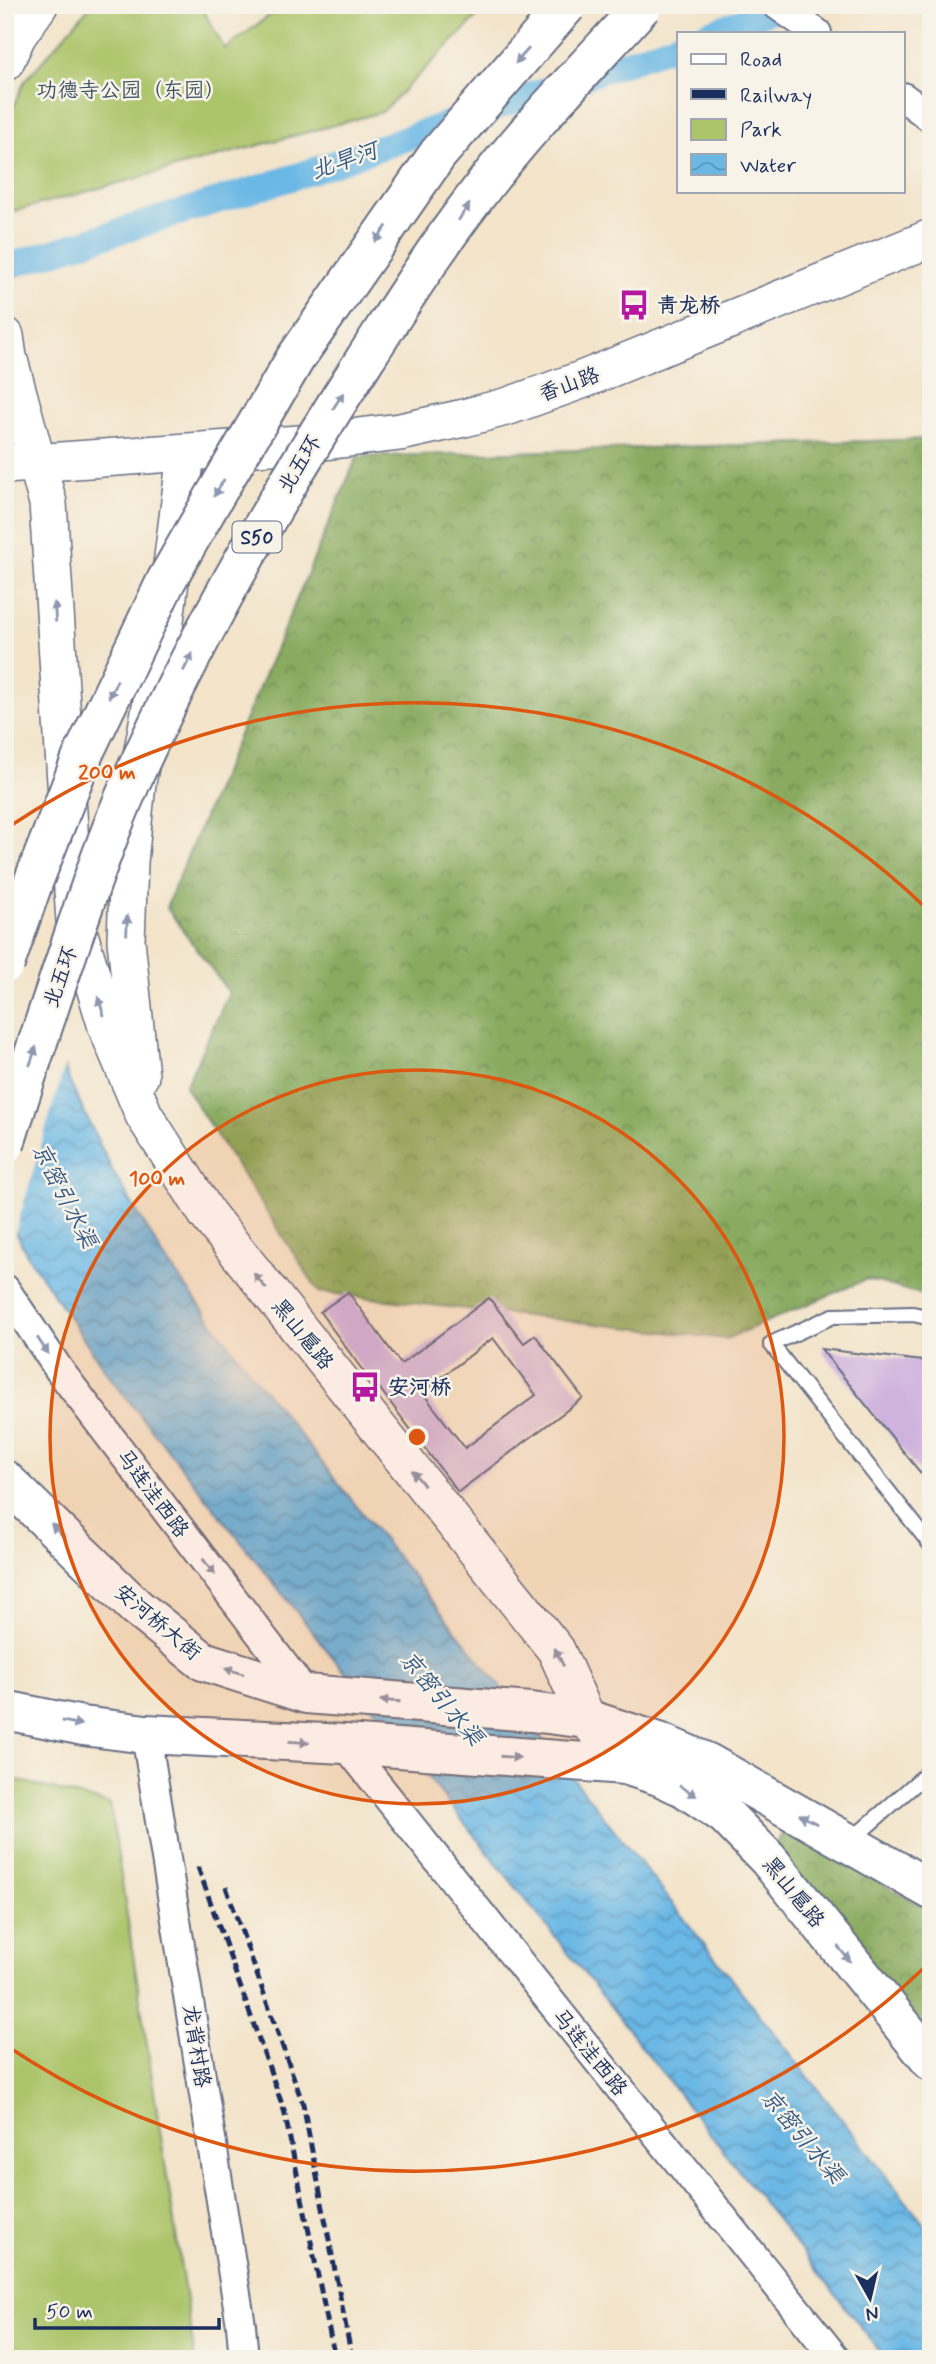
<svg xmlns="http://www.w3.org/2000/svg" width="936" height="2364" font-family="Mynerve,'LXGW WenKai TC',sans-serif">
	<defs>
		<pattern id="forest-crowns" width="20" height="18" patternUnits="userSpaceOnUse" patternTransform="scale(1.75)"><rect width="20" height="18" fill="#89aa5f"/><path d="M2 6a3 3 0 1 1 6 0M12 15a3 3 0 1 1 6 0" fill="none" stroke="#6f8b52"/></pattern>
		<pattern id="water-waves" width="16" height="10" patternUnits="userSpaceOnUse" patternTransform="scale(1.75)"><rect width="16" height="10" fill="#6bb8e5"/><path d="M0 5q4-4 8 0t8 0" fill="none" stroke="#5796bd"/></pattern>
	</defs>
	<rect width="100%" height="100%" fill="#f7f3e8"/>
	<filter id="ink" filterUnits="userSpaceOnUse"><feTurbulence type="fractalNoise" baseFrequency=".0143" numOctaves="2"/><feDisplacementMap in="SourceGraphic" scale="14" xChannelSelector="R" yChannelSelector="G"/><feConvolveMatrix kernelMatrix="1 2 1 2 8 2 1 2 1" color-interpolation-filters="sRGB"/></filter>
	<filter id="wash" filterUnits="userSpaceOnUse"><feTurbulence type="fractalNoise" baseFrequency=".00686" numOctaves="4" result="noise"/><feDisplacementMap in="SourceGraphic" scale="28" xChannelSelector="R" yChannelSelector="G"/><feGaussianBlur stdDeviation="1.57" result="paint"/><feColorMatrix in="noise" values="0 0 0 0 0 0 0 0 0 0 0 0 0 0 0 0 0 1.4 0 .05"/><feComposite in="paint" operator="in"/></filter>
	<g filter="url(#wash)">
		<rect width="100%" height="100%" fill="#f3e4ca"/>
		<g fill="url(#forest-crowns)" stroke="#526c5e" stroke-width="2">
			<path d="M931,439V1297L867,1279L726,1339L319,1292L185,1087L229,993L166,907L357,457Z"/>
			<path d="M786,1829L931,1911V2043L775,1845Z"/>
		</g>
		<g fill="#acc56b" stroke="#647a64" stroke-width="2">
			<path d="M91,5H200L225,49L283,5H489L382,112L11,212L5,127L24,82Z"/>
			<path d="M5,1777L110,1804L195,2359H5Z"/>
		</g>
		<path fill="url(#water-waves)" stroke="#4374a2" stroke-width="2" d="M5,827L27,956L70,1083L112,1170L165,1259L249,1371L620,1837L931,2233V2359H886L603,1997L109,1376L27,1255L5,1210Z"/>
		<path fill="#f3e4ca" d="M20,891L31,956L66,1061L14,1236L5,1218V937Z"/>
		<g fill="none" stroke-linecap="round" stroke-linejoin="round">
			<g stroke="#6bb8e5" stroke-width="26">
				<path d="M708,33L787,5"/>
				<path d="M5,267L297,176L679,44"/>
			</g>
		</g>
		<g id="blocks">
			<g fill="#cfb2de" fill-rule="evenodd">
				<path d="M348,1292L401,1364L489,1298L524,1343L535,1335L583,1398L458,1492L374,1381L372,1383L320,1312ZM493,1338L536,1395L465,1448L422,1392Z"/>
				<path d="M821,1349L931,1362V1486Z"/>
			</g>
		</g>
	</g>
	<g filter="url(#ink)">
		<use href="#blocks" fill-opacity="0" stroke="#676e84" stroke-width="2"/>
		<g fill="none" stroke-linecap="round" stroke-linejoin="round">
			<g stroke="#676e84" stroke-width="18">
				<g id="service">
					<path d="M931,1318L913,1314L833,1316L771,1344L931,1545"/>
					<path d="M850,1841L931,1770"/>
				</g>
			</g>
			<g stroke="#676e84" stroke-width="32">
				<g id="minor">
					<path d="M777,5L817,33"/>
					<path d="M903,97L931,118"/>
					<path d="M5,1289L60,1371L306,1694"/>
					<path d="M146,1734L241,2325L244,2359"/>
					<path d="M345,1744L836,2359"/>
				</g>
			</g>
			<g stroke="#676e84" stroke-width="40">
				<g id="tertiary">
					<path d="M5,62L17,36L39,5"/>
					<path d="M5,336L8,357L48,503L75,921L107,1027L144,1115L207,1214L556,1650L587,1719L604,1740"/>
					<path d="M5,465L299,444L400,432L464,418L509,406L584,379L931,238"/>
					<path d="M140,1076L126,940L129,862L137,783L161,652L186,454"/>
				</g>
			</g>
			<g stroke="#676e84" stroke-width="42">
				<g id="secondary">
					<path d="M5,1480L136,1607L203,1661L306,1694L531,1712L587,1719L659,1742L708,1763L931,1890"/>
					<path d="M5,1710L83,1726L146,1734L345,1744L625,1765L659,1776L685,1788L725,1815L768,1859L931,2061"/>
				</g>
			</g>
			<use href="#service" stroke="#fff" stroke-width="14"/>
			<use href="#minor" stroke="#fff" stroke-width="28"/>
			<use href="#tertiary" stroke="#fff" stroke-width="37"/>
			<use href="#secondary" stroke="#fff" stroke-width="38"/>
			<g stroke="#1b2f5e" stroke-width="5" stroke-dasharray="10 5" stroke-linecap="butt">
				<path d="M198,1867L284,2110L335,2359"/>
				<path d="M226,1887L303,2104L352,2359"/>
			</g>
			<g stroke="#676e84" stroke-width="42" stroke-linecap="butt">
				<g id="motorway-bridge">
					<path d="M5,964L34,880L82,757L166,581L214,497L295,359L438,154L567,5"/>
					<path d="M5,1144C25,1079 47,1014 69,949C88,893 107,836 131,782C197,634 278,494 365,359C400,305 434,251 473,200C524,131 585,69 643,5"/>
				</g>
			</g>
			<use href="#motorway-bridge" stroke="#fff" stroke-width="38"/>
		</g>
		<defs><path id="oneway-solid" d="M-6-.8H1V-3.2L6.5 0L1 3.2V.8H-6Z" transform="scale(1.75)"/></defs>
		<g fill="#8d97ae">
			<use href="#oneway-solid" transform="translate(522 56) rotate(132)"/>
			<use href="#oneway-solid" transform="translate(464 212) rotate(-56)"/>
			<use href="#oneway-solid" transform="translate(381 234) rotate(126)"/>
			<use href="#oneway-solid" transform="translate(338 401) rotate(-57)"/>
			<use href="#oneway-solid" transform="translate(219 488) rotate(120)"/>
			<use href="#oneway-solid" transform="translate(55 612) rotate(-94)"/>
			<use href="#oneway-solid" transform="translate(188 662) rotate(-63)"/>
			<use href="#oneway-solid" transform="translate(113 689) rotate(115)"/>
			<use href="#oneway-solid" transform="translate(127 925) rotate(-88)"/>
			<use href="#oneway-solid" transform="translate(101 1006) rotate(-107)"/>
			<use href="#oneway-solid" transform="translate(33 1056) rotate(-71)"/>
			<use href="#oneway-solid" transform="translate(260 1281) rotate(-129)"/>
			<use href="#oneway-solid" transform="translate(43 1346) rotate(56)"/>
			<use href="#oneway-solid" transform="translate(418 1478) rotate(-129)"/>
			<use href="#oneway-solid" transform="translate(58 1531) rotate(-136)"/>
			<use href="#oneway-solid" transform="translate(209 1567) rotate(53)"/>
			<use href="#oneway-solid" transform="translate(559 1657) rotate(-117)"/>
			<use href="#oneway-solid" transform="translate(234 1671) rotate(-162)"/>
			<use href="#oneway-solid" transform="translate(390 1701) rotate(-176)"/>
			<use href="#oneway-solid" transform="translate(72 1723) rotate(11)"/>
			<use href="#oneway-solid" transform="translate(299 1742) rotate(3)"/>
			<use href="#oneway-solid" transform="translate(510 1757) rotate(4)"/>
			<use href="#oneway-solid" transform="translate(688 1791) rotate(31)"/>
			<use href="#oneway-solid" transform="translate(808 1819) rotate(-151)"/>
			<use href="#oneway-solid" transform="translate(844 1954) rotate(51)"/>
		</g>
	</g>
	<circle cx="417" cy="1437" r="367" fill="#de5710" fill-opacity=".12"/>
	<g fill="none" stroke="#de5710" stroke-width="3.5">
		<circle cx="417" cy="1437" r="367"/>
		<path d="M927 1965A734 734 0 0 1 7 2046M7 828A734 734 0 0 1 927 909"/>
	</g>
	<defs>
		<g id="bus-bare" transform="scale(2.415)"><path d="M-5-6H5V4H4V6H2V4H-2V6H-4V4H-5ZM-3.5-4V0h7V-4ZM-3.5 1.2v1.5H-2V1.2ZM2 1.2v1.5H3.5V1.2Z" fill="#b5179e" stroke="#f7f3e8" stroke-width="2.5" paint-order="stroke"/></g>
	</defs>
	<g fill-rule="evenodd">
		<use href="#bus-bare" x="634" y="305"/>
		<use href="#bus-bare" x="365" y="1387"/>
	</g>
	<g text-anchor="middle" stroke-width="5" stroke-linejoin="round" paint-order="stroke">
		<rect fill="#f7f3e8" stroke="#5d6a87" stroke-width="2" x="232.5" y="521.5" width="49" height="31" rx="5"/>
		<g font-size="19" font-weight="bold" fill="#1b2f5e">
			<text x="257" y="544">S50</text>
		</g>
		<g font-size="21" fill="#3f5461" stroke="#f7f3e8">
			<text x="131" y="97">功德寺公园（东园）</text>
		</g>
		<g font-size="21" font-weight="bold" fill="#1b2f5e" stroke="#f7f3e8" text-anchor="start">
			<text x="657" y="312">青龙桥</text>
			<text x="388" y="1394">安河桥</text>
		</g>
		<g font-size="21" fill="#1b2f5e" stroke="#f7f3e8">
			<text transform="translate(569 384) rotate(-20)" y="7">香山路</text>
			<text transform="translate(299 464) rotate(-59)" y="7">北五环</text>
			<text transform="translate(60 977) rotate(-71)" y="7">北五环</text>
			<text transform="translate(303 1334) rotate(51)" y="7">黑山扈路</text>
			<text transform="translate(153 1493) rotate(53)" y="7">马连洼西路</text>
			<text transform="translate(158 1622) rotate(40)" y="7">安河桥大街</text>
			<text transform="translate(794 1892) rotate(51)" y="7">黑山扈路</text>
			<text transform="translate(197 2046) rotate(81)" y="7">龙背村路</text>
			<text transform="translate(590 2052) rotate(51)" y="7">马连洼西路</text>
		</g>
		<g font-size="23" font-style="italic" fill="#335886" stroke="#f7f3e8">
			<text transform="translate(344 160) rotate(-19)" y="8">北旱河</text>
			<text transform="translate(65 1195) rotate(63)" y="8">京密引水渠</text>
			<text transform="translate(442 1698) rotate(50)" y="8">京密引水渠</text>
			<text transform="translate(803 2136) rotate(50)" y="8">京密引水渠</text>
		</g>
	</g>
	<circle cx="417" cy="1437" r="10" fill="#de5710" stroke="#f7f3e8" stroke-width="3.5"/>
	<g font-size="21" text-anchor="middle" font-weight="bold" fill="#de5710" stroke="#f7f3e8" stroke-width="5" stroke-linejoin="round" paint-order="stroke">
		<text x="107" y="779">200 m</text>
		<text x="157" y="1185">100 m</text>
	</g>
	<rect width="936" height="2364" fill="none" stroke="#f7f3e8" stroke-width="28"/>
	<rect x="677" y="32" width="228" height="161" fill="#f7f3e8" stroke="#9fa5b1" stroke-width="2"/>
	<rect x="691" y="54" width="35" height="10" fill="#ffffff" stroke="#9fa5b1" stroke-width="2"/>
	<text x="740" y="66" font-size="21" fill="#1b2f5e">Road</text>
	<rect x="691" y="89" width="35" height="10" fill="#1b2f5e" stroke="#9fa5b1" stroke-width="2"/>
	<text x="740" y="102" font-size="21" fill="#1b2f5e">Railway</text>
	<rect x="691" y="119" width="35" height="21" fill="#acc56b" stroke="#9fa5b1" stroke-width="2"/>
	<text x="740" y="136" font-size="21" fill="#1b2f5e">Park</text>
	<rect x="691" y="154" width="35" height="21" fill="url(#water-waves)" stroke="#9fa5b1" stroke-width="2"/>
	<text x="740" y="172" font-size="21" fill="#1b2f5e">Water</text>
	<g transform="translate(870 2298) rotate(172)" stroke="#f7f3e8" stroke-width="5" paint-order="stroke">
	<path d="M0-5L12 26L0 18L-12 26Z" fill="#1b2f5e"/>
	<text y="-10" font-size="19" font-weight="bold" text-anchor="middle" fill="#1b2f5e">N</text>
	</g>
	<path d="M35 2318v10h184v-10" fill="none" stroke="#1b2f5e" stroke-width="3.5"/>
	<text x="46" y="2318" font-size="21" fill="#1b2f5e" stroke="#f7f3e8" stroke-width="5" paint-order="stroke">50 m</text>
</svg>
